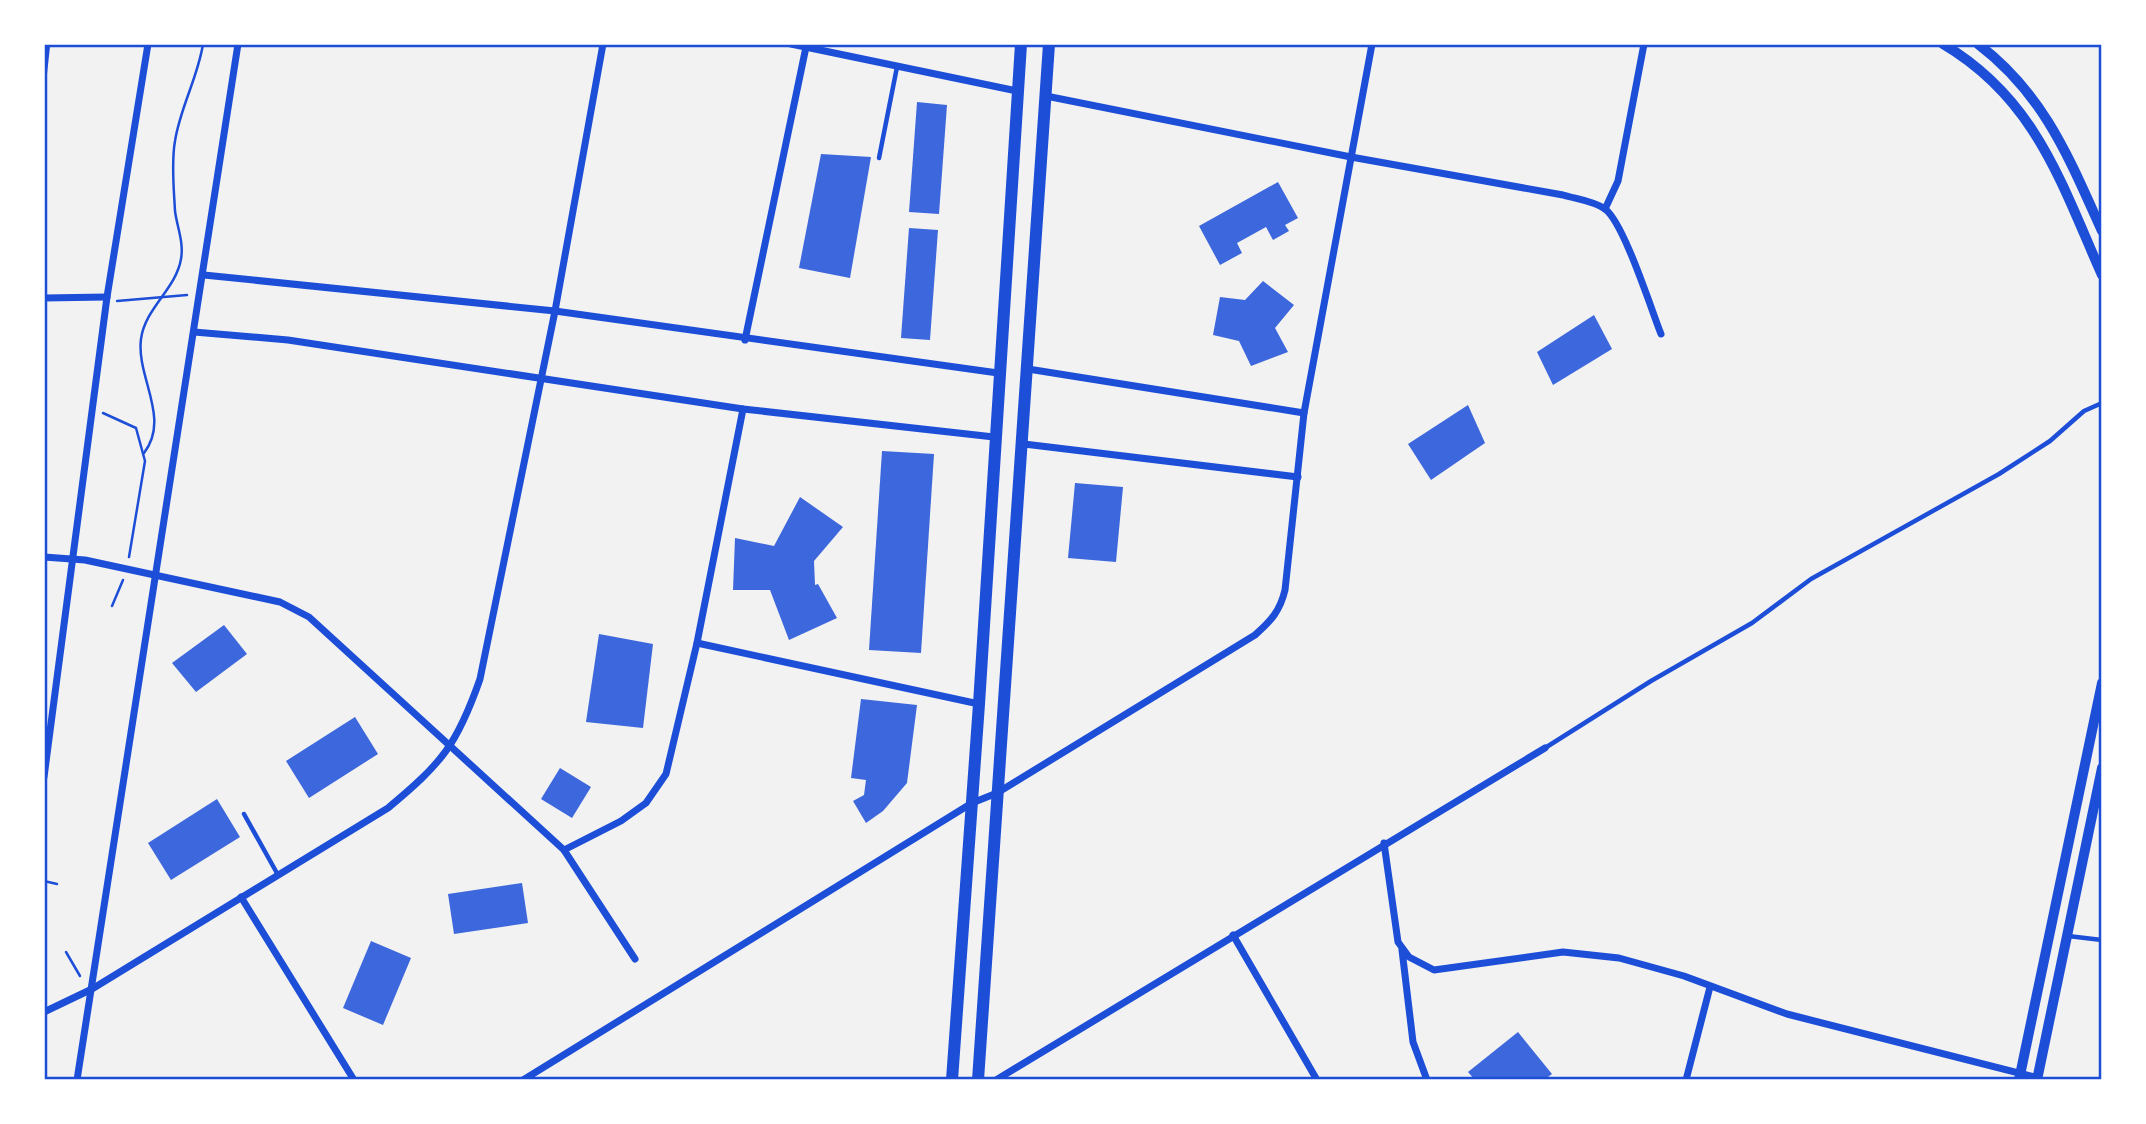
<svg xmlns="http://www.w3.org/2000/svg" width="2146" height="1124" font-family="'Fira Sans',sans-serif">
	<rect width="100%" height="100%" fill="#f2f2f2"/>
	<g fill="#3d67dc">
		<path d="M917,102L947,105L939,214L909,212Z"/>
		<path d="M821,154L871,157L850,278L799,268Z"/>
		<path d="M1278,182L1298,218L1285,225L1289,231L1273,240L1266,227L1237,243L1242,253L1220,265L1199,226Z"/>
		<path d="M909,228L938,230L930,340L901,338Z"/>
		<path d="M1263,281L1294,305L1275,328L1288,352L1251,366L1239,341L1213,335L1220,297L1245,300Z"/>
		<path d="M1594,315L1612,349L1553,385L1537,352Z"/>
		<path d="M1468,405L1485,443L1431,480L1408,444Z"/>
		<path d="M882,451L934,454L921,653L869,650Z"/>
		<path d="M1075,483L1123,487L1116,562L1068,558Z"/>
		<path d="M800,497L843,527L814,561L815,585L818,584L837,618L789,640L770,590H733L735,538L774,546Z"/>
		<path d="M224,625L247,654L196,692L172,663Z"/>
		<path d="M599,634L653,644L643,728L586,722Z"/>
		<path d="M861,699L917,705L907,783L883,811L866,823L853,801L864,795L866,780L851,778Z"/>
		<path d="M355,717L378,754L309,798L286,761Z"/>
		<path d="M560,768L591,787L572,818L541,799Z"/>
		<path d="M217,799L240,837L171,880L148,843Z"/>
		<path d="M522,883L528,923L454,934L448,894Z"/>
		<path d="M371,941L411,958L383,1025L343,1008Z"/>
		<path d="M1518,1032L1552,1074L1544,1080H1475L1468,1072Z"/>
	</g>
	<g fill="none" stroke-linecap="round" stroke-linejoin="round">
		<g stroke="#1d4ed8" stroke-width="2.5">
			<path d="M117,301L187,295"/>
			<path d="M103,413L136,428L145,461L129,557"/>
			<path d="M144,453C171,418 136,377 141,339C145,308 176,289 181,259C184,242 177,227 175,211C174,190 171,163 175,141C180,108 198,77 203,44"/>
			<path d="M112,606L123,580"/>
			<path d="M44,881L57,884"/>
			<path d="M66,952L80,976"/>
		</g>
		<g stroke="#1d4ed8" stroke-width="4.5">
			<path d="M44,81L48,44"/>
			<path d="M879,158L897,67"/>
			<path d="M1545,748L1651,681L1752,623L1811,579L1999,474L2050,441L2084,411L2102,403"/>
			<path d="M244,814L278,875"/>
			<path d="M2068,936L2102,940"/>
		</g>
		<g stroke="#1d4ed8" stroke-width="7">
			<path d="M791,44L1017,91"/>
			<path d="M1046,96L1351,157L1563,195C1576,199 1594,201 1605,209C1624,223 1651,309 1661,334"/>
			<path d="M1605,209L1618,181L1644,44"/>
			<path d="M204,275L555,311L998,373"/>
			<path d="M44,298L107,297"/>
			<path d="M194,332L288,340L743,409L994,437"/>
			<path d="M745,340L806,47"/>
			<path d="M1028,369L1304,413"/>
			<path d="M1024,444L1298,477"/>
			<path d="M44,557L85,560L280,602L309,617L564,850L635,959"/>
			<path d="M697,643L979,704"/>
			<path d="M44,777L107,297L148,44"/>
			<path d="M1384,843L1398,942L1409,957L1434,970L1563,952L1619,958L1684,976L1787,1014L2038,1078"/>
			<path d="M564,850L621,821L646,803L666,774L697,643L743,409"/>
			<path d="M241,897L354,1080"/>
			<path d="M1233,935L1317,1080"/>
			<path d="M1402,950L1413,1042L1427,1080"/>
			<path d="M44,1012L92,989L388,808C442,763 457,745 480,679L555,311L603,44"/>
			<path d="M77,1080L238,44"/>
			<path d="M523,1080L972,803L997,793L1255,635C1271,621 1280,611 1285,590L1304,413L1372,44"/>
			<path d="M996,1080L1545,748"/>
			<path d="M1686,1080L1710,987"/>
		</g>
		<g stroke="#1d4ed8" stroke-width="10">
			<path d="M1943,44C2036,99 2061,183 2102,275"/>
			<path d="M1978,44C2044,94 2069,158 2102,231"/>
			<path d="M2019,1080L2102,683"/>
			<path d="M2037,1080L2102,768"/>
		</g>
		<g stroke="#1d4ed8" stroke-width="12">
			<path d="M952,1080L979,704L1021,44"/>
			<path d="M978,1080L1049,44"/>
		</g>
	</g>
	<rect width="2146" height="1124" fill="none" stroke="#ffffff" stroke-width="91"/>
	<rect x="46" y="46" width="2054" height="1032" fill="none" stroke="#1d4ed8" stroke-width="2.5"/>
</svg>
